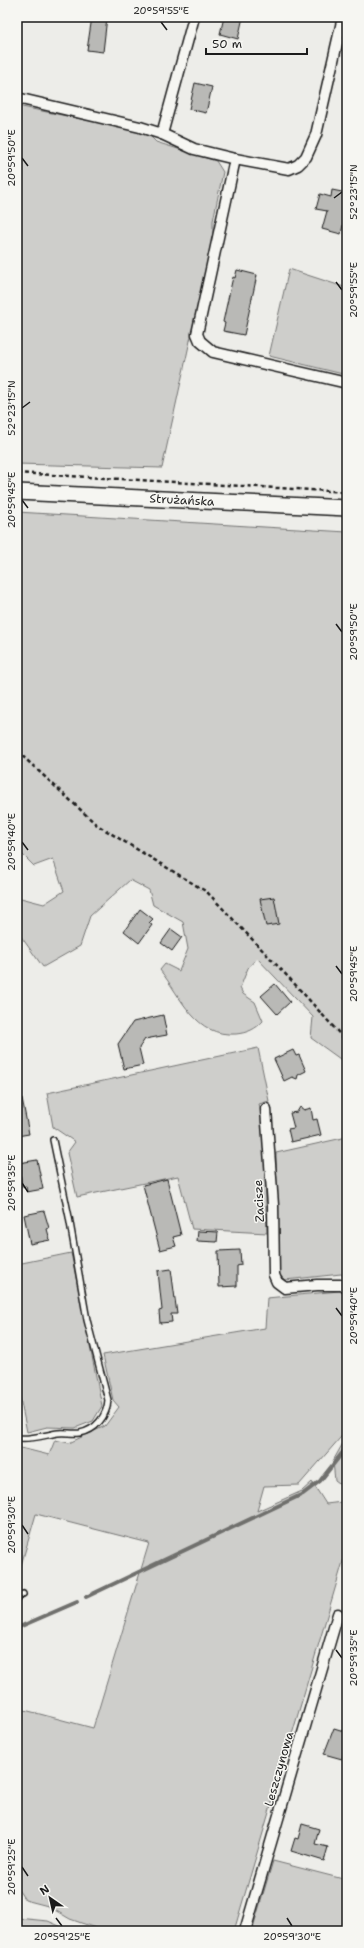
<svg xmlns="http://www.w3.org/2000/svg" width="364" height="1948" font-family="'Shantell Sans',sans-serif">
	<rect width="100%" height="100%" fill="#edede9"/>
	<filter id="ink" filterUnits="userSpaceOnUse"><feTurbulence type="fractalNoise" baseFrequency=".025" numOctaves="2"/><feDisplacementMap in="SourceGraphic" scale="8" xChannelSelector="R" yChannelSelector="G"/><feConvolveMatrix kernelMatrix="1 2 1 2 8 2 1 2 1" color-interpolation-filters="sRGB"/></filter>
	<g filter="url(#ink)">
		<g fill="#cececb" stroke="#757574">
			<path d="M17,106L146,132L156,142L216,161L223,172L213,221V236L162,468L17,464Z"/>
			<path d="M289,269L347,288V375L269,356Z"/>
			<path d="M17,512L347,532V1064L311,1038L313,1017L257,958L248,968L240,988L243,994L255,1002L263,1021C256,1029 247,1033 236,1034C195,1037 182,998 160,970L165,964L179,971L188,949L183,922L153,905L149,890L130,880L90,916L80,946L43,967L17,931V897L44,904L64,891L53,859L34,866L20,852L17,855Z"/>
			<path d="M258,1048L269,1101L259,1104L263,1117L267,1233L192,1229L178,1176L77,1197L67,1153L75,1142L53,1127L47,1093Z"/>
			<path d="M347,1137V1276L341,1274L285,1280L278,1273L276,1153Z"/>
			<path d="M71,1253L102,1406L93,1421L75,1428L47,1427L27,1432L17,1383V1264Z"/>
			<path d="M339,1291L347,1293V1430L299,1485L264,1486L257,1511L302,1491L312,1482L326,1504L342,1502L343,1487L335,1481L333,1461L347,1436V1548L234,1931H104L70,1919L48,1906L25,1900L17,1888V1708L93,1728L149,1543L36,1514L17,1579V1447L49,1455L55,1440L69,1443L105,1426L119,1407L113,1400L103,1355L265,1328L267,1298Z"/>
			<path d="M273,1861L347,1880V1931H252Z"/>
			<path d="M17,1918L48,1921L71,1931H17Z"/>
		</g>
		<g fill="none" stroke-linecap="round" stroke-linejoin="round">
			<g stroke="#6f6f6d" stroke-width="4">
				<path d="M86,1597L303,1494L320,1481L347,1447"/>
				<path d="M17,1628L77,1602"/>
			</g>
		</g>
		<g fill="#b9b9b6" stroke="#1c1c1c">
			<path d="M92,17H107L103,52L87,50Z"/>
			<path d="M224,17H243L238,39L220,34Z"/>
			<path d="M195,83L212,87L206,113L189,109Z"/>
			<path d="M332,190L347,193V216H345L341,234L322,229L327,211L316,209L320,194L331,197Z"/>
			<path d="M237,270L257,275L244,335L223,331L225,323L223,322L226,308L233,277L235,278Z"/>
			<path d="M274,897L279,924L266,926L260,899Z"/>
			<path d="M140,909L153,919L149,923L152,925L139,943L124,931Z"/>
			<path d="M171,929L182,937L172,951L161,943Z"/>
			<path d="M275,984L290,1002L277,1014L261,996Z"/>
			<path d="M163,1015L167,1035L145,1039L139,1048L143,1065L124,1069L118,1044L133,1022Z"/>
			<path d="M293,1050L296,1056L299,1055L306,1071L298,1075L297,1079L292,1077L284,1081L274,1059Z"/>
			<path d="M22,1098L29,1134L17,1136V1099Z"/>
			<path d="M300,1107L304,1110L311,1108L313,1120L317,1119L321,1135L291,1142L288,1129L294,1128L290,1113L297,1112Z"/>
			<path d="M37,1160L43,1189L27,1192L26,1186L22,1187L19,1163Z"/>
			<path d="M167,1179L181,1235L173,1237L176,1246L160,1250L143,1185Z"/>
			<path d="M44,1211L49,1228L47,1229L50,1240L30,1244L24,1215Z"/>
			<path d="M198,1231L218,1232L217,1242L197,1241Z"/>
			<path d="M240,1250L241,1265L237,1266V1286L219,1287L218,1251Z"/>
			<path d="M171,1269L177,1314H171L172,1322L160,1323L159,1311L162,1310L158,1271Z"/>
			<path d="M334,1728L347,1732V1742L342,1759L324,1754Z"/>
			<path d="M302,1824L319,1829L315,1844L328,1847L324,1861L291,1851L295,1838L298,1839Z"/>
		</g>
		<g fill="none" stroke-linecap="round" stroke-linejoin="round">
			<g stroke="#1c1c1c" stroke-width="8">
				<g id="service">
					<path d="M17,1438C30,1440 45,1435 58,1433C65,1432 72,1434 80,1433C96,1430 107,1416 108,1400L87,1320L69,1217L53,1140"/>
					<path d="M17,1598L18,1596L23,1594"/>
				</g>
			</g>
			<g stroke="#1c1c1c" stroke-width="13">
				<g id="minor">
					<path d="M194,17L162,134L194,149L235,159L289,169L298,165L306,157L316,135L343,17"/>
					<path d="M17,98L140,127L162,134"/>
					<path d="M235,159L197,334L200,341L213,352L347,383"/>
					<path d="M266,1109L273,1205L274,1275L277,1282L285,1288L317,1285H347"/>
					<path d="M245,1931L338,1614"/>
				</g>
			</g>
			<g stroke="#1c1c1c" stroke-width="18">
				<path id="secondary" d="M17,492L347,508"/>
			</g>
			<g stroke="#1c1c1c" stroke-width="2.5" stroke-dasharray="4 3" stroke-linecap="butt">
				<path d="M17,473L347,492"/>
				<path d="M17,751L97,825L207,892L292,981L347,1042"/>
			</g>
			<use href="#service" stroke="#f6f6f2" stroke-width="5"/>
			<use href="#minor" stroke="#f6f6f2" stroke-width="10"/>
			<use href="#secondary" stroke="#f6f6f2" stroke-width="15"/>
		</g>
	</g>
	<path fill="none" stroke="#1c1c1c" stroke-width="1.5" d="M161,22L167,30M22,158L28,166M334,198L342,192M336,282L342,290M22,408L30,402M22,500L28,508M336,624L342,632M22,842L28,850M336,966L342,974M22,1183L28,1192M336,1308L342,1316M22,1525L28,1534M336,1650L342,1658M22,1867L28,1876M56,1918L62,1926M287,1918L292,1926"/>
	<g text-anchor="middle" stroke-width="3" stroke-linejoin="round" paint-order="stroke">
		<g font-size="12" fill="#1c1c1c" stroke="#f6f6f2">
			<text transform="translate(182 500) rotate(3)" y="4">Strużańska</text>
			<text transform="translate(259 1201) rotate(-93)" y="4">Zacisze</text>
			<text transform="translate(279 1769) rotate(-74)" y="4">Leszczynowa</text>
		</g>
	</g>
	<rect width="364" height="1948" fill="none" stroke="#f6f6f2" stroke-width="44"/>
	<g transform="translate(50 1898) rotate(326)" stroke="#f6f6f2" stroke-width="3" paint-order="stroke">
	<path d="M0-3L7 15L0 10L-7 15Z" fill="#1c1c1c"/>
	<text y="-6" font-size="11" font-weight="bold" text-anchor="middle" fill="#1c1c1c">N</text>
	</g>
	<path d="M206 48v6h101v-6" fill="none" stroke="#1c1c1c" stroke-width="2"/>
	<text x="212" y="48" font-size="12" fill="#1c1c1c" stroke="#f6f6f2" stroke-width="3" paint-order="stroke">50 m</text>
	<rect x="22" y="22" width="320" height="1904" fill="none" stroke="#1c1c1c" stroke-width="1.5"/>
	<g font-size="10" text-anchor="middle" fill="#1c1c1c">
		<text x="161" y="14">20°59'55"E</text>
		<text transform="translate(11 158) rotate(-90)" y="4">20°59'50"E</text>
		<text transform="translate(353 192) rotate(-90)" y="4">52°23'15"N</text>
		<text transform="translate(353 290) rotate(-90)" y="4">20°59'55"E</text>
		<text transform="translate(11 408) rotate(-90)" y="4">52°23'15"N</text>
		<text transform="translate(11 500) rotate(-90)" y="4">20°59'45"E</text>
		<text transform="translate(353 632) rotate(-90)" y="4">20°59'50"E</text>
		<text transform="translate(11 842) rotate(-90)" y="4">20°59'40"E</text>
		<text transform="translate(353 974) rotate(-90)" y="4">20°59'45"E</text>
		<text transform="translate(11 1183) rotate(-90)" y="4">20°59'35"E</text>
		<text transform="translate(353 1316) rotate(-90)" y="4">20°59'40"E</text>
		<text transform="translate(11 1525) rotate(-90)" y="4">20°59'30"E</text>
		<text transform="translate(353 1658) rotate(-90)" y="4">20°59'35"E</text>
		<text transform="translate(11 1867) rotate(-90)" y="4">20°59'25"E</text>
		<text x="62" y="1940">20°59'25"E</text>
		<text x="292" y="1940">20°59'30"E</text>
	</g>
</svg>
